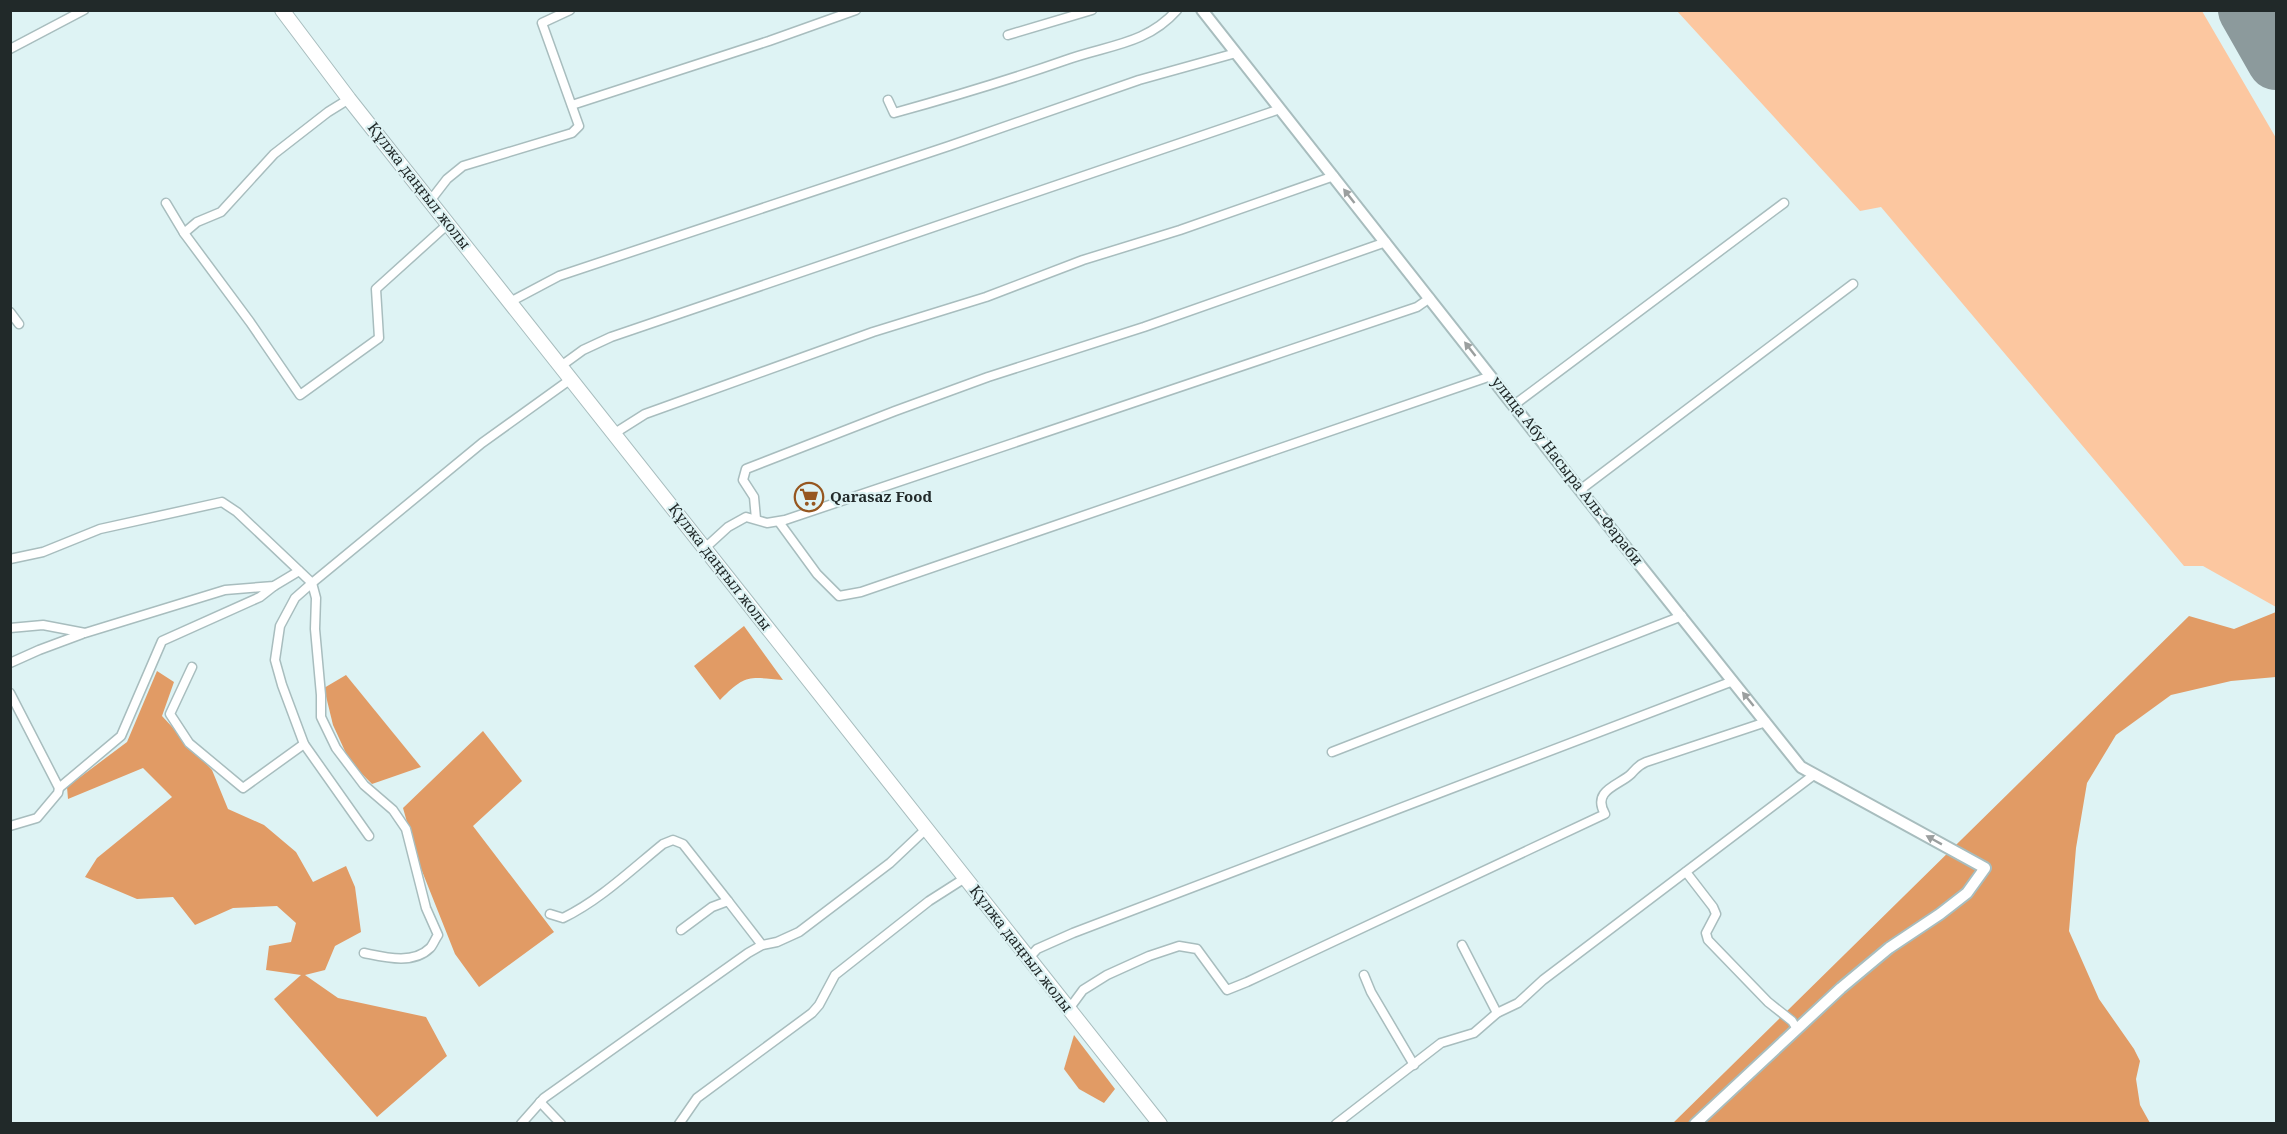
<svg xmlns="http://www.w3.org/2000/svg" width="2287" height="1134" font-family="'Noto Serif',serif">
	<rect width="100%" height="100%" fill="#def3f4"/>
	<path fill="#fcc7a0" d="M1677,11H2202L2276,138V607L2203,566H2184L1881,207L1860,211Z"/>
	<g fill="#e19b65">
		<path d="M2276,612V677L2231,681L2171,695L2116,735L2087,783L2076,848L2069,931L2099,999L2134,1049L2140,1061L2136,1079L2140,1105L2150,1123L1672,1124L2189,616L2234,629Z"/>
		<path d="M744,626L783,680C748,677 746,674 720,700L694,666Z"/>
		<path d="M157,671L174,682L162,716L212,770L228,809L264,825L296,852L313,882L346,866L355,887L361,932L335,946L325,970L305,975L338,998L426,1017L447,1056L377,1117L274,999L301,975L266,970L269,946L291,942L296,923L277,906L233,908L195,925L173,897L137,899L85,877L97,858L172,797L143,768L68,799L67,787L127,742Z"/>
		<path d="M346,675L421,767L372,784L350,762L333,725L324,688Z"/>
		<path d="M483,731L522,781L473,826L554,932L479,987L455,954L418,861L403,808Z"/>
		<path d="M1074,1035L1115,1089L1104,1103L1079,1089L1064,1069Z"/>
	</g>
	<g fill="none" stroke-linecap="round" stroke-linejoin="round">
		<path stroke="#8c9a9c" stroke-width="58" d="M2247,10L2276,61"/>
		<g stroke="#a8bdbe" stroke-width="11">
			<g id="minor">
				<path d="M1008,35L1092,10"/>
				<path d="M10,49L84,10"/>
				<path d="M888,100L894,113C952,97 1009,80 1066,60C1107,45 1146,45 1177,10"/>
				<path d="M572,105L769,41L856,10"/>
				<path d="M430,201L447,179L463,166L572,133L579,126L542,23L570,10"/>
				<path d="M166,203L184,233L197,222L221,212L274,154L328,112L349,99"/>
				<path d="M184,233L250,322L300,395L379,338L376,289L448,224"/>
				<path d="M510,302L559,276L949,146L1139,80L1236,53"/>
				<path d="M10,312L19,324"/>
				<path d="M561,366L583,350L611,337L1280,109"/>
				<path d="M1514,405L1784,203"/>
				<path d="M615,433L645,414L873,332L986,297L1083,260L1180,230L1334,176"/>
				<path d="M1580,490L1853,284"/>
				<path d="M756,519L754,497L743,480L746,469L895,411L988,377L1144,327L1386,242"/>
				<path d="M779,522L817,574L839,596L861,592L1491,376"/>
				<path d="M705,548L728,527L746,517L767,523L785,520L1417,307L1430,298"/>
				<path d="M10,559L43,552L100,529L222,502L237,512L312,583L482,443L571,379"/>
				<path d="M10,628L43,625L85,633L225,590L274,586L299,571"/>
				<path d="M10,663L39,650L82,634"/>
				<path d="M192,667L170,714L189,743L243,788L304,744"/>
				<path d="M10,693L59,788L121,736L162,641L260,597L274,586"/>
				<path d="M1332,752L1682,616"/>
				<path d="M10,826L37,818L58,793L59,788"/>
				<path d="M1686,872L1713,907L1716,914L1706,933L1708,940L1768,1002L1792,1021L1797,1029"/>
				<path d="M550,914L563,918C600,900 631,870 663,844L673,840L683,844L728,901"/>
				<path d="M681,930L712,907L728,901L762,945"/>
				<path d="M1462,945L1497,1013"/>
				<path d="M364,953C384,957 413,965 430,948C433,945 435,939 438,935L426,908L406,829L393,810L364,785L336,748L321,717V695L315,629L316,598L312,583L295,598L280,626L275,660L282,685L304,744L369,836"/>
				<path d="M1029,958L1037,949L1073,933L1733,681"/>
				<path d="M1364,975L1371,992L1414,1065"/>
				<path d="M1069,1009L1083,990L1107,975L1149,956L1179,946L1197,949L1227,990L1247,982L1605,814C1591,790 1620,785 1631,774C1636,769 1638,765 1646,762L1766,722"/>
				<path d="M540,1102L561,1124"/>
				<path d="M521,1124L544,1098L748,953L762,945L777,942L799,932L890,863L926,829"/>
				<path d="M679,1124L697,1098L812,1013L819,1005L835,975L929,901L965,878"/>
				<path d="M1336,1124L1441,1043L1474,1033L1497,1013L1518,1003L1543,980L1815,774"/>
			</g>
		</g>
		<g stroke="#a8bdbe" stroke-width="14">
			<path id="tertiary" d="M1202,10L1580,490L1801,767L1985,868L1967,893L1940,914L1889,948L1841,988L1695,1124"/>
		</g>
		<g stroke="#a8bdbe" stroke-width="16">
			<path id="primary" d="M282,10L349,99L1160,1124"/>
		</g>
		<use href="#minor" stroke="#fff" stroke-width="8"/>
		<use href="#tertiary" stroke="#fff" stroke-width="10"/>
		<use href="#primary" stroke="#fff" stroke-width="14"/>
	</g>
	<defs><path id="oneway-solid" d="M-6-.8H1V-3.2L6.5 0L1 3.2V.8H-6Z" transform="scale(1.5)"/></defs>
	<g fill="#9b9f9f">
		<use href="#oneway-solid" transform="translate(1349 196) rotate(-128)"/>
		<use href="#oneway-solid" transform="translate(1470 349) rotate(-128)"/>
		<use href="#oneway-solid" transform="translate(1748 699) rotate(-129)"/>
		<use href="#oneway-solid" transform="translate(1934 840) rotate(-151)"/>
	</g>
	<defs>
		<g id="supermarket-ring" transform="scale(1.5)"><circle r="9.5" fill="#def3f4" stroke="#96561f" stroke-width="1.5"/><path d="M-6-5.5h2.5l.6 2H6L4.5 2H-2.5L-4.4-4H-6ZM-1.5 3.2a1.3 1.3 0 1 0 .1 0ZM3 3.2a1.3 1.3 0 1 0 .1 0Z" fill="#96561f"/></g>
	</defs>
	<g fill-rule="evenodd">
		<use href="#supermarket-ring" x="809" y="497"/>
	</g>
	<g text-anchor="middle" stroke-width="4.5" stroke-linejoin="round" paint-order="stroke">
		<g font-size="15" fill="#212929" stroke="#def3f4">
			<text transform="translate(419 186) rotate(52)" y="5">Құлжа даңғыл жолы</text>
			<text transform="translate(1567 471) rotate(52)" y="5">улица Абу Насыра Аль-Фараби</text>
			<text transform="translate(720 567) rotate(52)" y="5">Құлжа даңғыл жолы</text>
			<text transform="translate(1021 949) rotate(52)" y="5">Құлжа даңғыл жолы</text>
		</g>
		<g font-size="15" font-weight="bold" fill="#212929" stroke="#def3f4" text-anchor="start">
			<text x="830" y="502">Qarasaz Food</text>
		</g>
	</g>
	<rect width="2287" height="1134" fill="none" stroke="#212929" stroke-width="24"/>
</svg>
